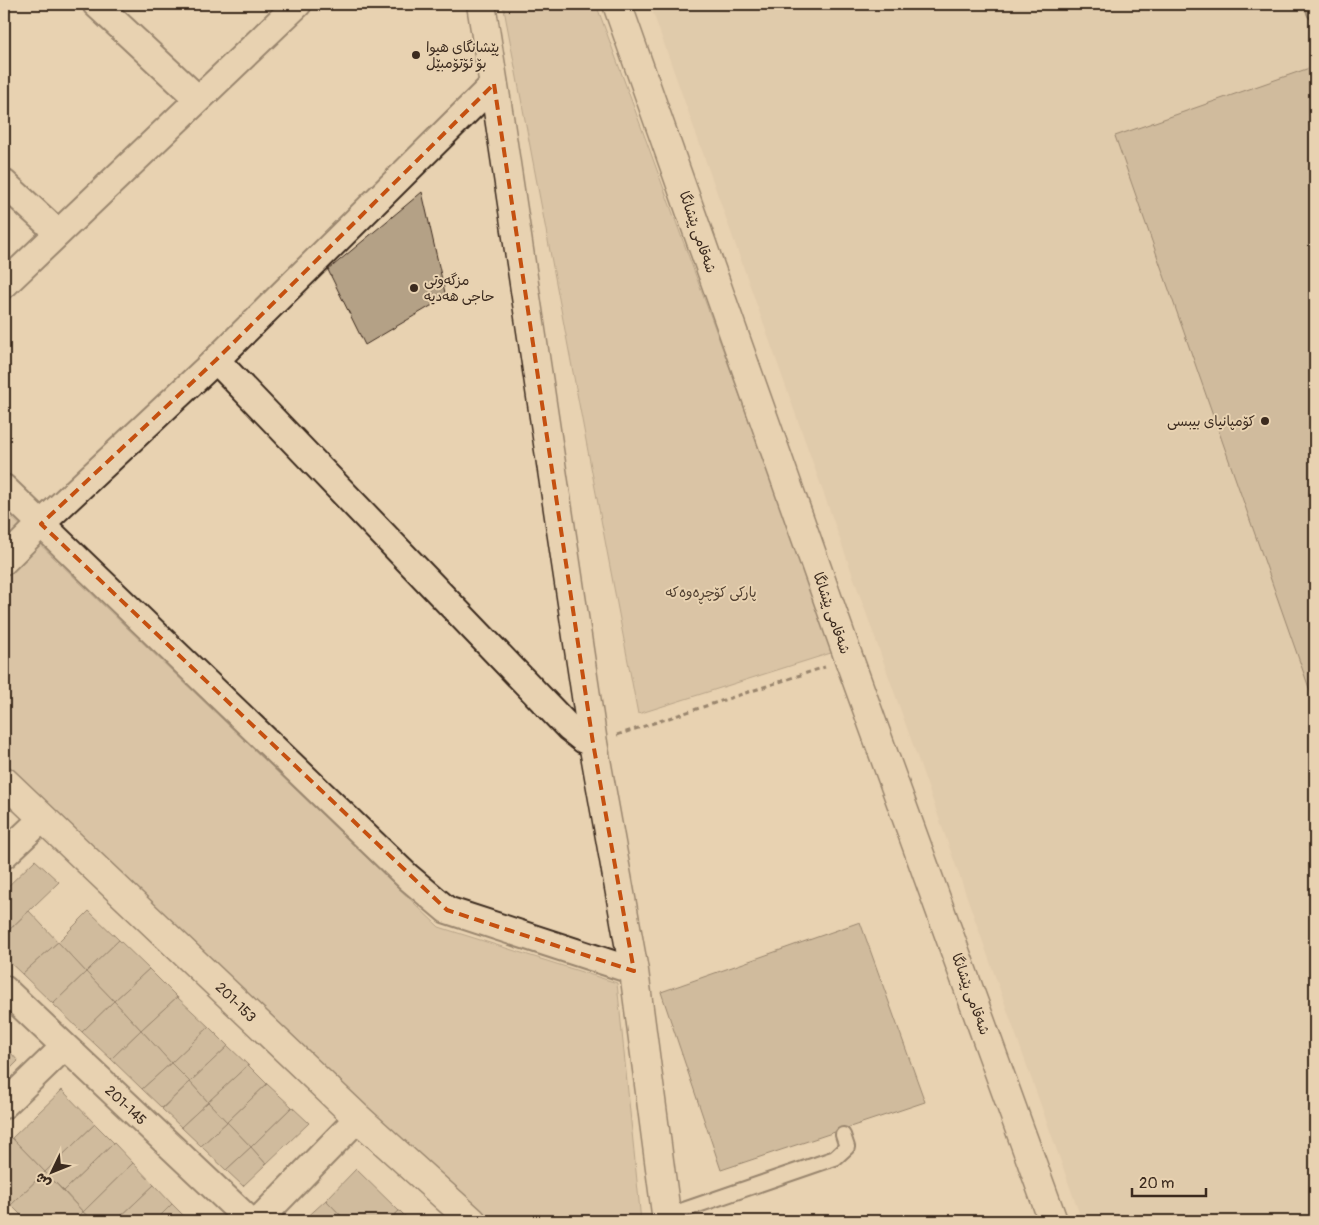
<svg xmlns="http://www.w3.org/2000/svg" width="1319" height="1225" font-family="Pangolin,'Playpen Sans Arabic',sans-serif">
	<rect width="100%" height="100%" fill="#e8d2b1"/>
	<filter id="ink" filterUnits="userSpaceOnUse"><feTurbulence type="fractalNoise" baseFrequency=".02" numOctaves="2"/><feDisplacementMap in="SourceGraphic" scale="10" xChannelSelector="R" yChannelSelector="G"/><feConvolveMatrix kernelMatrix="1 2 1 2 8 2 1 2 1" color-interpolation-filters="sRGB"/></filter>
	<g filter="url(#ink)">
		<path fill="#d8c3a4" d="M650,4H1315V1221H1082Z"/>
		<g fill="#c9b497" stroke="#826f5a">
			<path d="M503,4H596L834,652L638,714Z"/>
			<path d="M4,510L439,927L617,983L641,1221H485L367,1113L4,761Z"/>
		</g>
		<g fill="#b4a186" stroke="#3b2a1e">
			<path d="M1315,66V705L1115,136Z"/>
			<path d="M422,192L446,297L365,345L328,270Z"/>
			<path d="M35,860L59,882L9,930L4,924V890Z"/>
			<path d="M29,911L58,942L22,974L4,957V935Z"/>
			<path d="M89,911L119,940L86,972L58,942Z"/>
			<path d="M860,922L925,1102L721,1170L661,992Z"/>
			<path d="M119,940L149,969L114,1001L86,972Z"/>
			<path d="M58,942L86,972L53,1004L22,974Z"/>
			<path d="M149,969L177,997L141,1030L114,1001Z"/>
			<path d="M86,972L114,1001L82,1032L53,1004Z"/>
			<path d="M177,997L209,1027L171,1063L141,1030Z"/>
			<path d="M114,1001L141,1030L111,1059L82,1032Z"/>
			<path d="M209,1027L228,1046L190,1082L171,1063Z"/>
			<path d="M141,1030L171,1063L142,1089L111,1059Z"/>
			<path d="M4,1045L18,1061L4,1075Z"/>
			<path d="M228,1046L248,1065L208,1102L190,1082Z"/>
			<path d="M171,1063L190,1082L162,1108L142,1089Z"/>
			<path d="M248,1065L267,1084L227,1122L208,1102Z"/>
			<path d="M190,1082L208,1102L181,1127L162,1109Z"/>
			<path d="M267,1084L292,1107L251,1147L227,1122Z"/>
			<path d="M62,1090L95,1124L45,1172L12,1138Z"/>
			<path d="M208,1102L227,1122L201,1146L181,1127Z"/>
			<path d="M292,1107L309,1123L266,1164L251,1147Z"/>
			<path d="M227,1122L251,1147L226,1170L201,1146Z"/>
			<path d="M95,1124L114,1143L64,1191L45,1172Z"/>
			<path d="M12,1138L45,1172L11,1205L4,1199V1146Z"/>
			<path d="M114,1143L133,1163L83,1212L64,1191Z"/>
			<path d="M251,1147L266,1164L243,1186L226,1170Z"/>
			<path d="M133,1163L154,1185L116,1221H93L83,1212Z"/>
			<path d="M356,1169L399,1211L388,1221H346L326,1200Z"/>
			<path d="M45,1172L83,1212L72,1221H27L11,1205Z"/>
			<path d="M154,1185L172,1204L155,1221H116Z"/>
			<path d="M326,1200L346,1221H303Z"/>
			<path d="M172,1204L189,1221H155Z"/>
			<path d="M399,1211H400L410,1221H388Z"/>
			<path d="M83,1212L93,1221H72Z"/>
		</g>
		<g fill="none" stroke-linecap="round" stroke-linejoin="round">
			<g stroke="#3b2a1e" stroke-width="18">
				<g id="lane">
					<path d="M1313,4L1315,12"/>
					<path d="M666,1216L835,1158L847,1147L843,1135"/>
				</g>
			</g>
			<g stroke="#3b2a1e" stroke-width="30">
				<g id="street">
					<path d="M96,4L198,99"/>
					<path d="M4,183L58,233"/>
					<path d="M4,285L298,4"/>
					<path d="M216,360L569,728L584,740L593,743"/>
					<path d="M4,488L408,877L447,910L634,971"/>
					<path d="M4,561L41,524L216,360L494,84"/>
					<path d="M4,855L43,818"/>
					<path d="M4,989L250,1221"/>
					<path d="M4,1105L64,1047"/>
					<path d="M258,1221L358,1118"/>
				</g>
			</g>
			<g stroke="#3b2a1e" stroke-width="31">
				<path id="secondary" d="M4,781L358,1118L472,1221"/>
			</g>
			<g stroke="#3b2a1e" stroke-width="31">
				<g id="primary">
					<path d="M481,4L499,117L593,743L634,971L667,1221"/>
					<path d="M617,4L849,659L1053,1221"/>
				</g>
			</g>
			<path stroke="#3b2a1e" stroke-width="3" stroke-dasharray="5 4" stroke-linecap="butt" d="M617,735L825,667"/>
			<use href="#lane" stroke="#e8d2b1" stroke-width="14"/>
			<use href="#street" stroke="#e8d2b1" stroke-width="26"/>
			<use href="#secondary" stroke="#e8d2b1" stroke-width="28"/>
			<use href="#primary" stroke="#e8d2b1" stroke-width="28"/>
		</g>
	</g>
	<path d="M0 0H1319V1225H0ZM494,84L593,743L634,971L447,910L41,524L216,360Z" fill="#e8d2b1" fill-opacity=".55" fill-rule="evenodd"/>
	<path fill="none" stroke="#c55010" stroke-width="4" stroke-dasharray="10 6" stroke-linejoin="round" d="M494,84L593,743L634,971L447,910L41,524L216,360Z"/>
	<g fill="#3b2a1e" stroke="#e8d2b1" stroke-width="2">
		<circle cx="416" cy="55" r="5"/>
		<circle cx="414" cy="288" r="5"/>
		<circle cx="1265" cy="421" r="5"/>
	</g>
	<g text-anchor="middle" stroke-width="4" stroke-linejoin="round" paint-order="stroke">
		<g font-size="14" fill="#3b2a1e" stroke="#e8d2b1" text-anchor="start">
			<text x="426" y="52">پێشانگای هیوا<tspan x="426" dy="16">بۆ ئۆتۆمبێل</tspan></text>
			<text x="424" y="285">مزگەوتی<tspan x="424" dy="16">حاجی هەدیە</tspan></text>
			<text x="1255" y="426" text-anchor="end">كۆمپانیای بیبسی</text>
		</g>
		<g font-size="14" fill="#3b2a1e" stroke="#e8d2b1">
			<text transform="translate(698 232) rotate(71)" y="5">شەقامی پێشانگا</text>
			<text transform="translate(832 613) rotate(71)" y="5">شەقامی پێشانگا</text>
			<text transform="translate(971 994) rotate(70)" y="5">شەقامی پێشانگا</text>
			<text transform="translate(236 1002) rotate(44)" y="5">201-153</text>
			<text transform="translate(126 1105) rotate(43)" y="5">201-145</text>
		</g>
		<g font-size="14" fill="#503f30" stroke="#e8d2b1">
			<text x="711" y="597">پارکی کۆچڕەوەکە</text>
		</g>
	</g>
	<rect width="1319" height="1225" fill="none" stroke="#e8d2b1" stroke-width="20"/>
	<rect x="10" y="10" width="1299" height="1205" fill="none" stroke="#3b2a1e" stroke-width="2" filter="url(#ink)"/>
	<g transform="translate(52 1172) rotate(227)" stroke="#e8d2b1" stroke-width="4" paint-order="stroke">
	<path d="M0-4L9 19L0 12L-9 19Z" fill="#3b2a1e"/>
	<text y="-8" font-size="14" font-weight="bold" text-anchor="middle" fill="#3b2a1e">ش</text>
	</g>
	<path d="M1132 1188v8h74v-8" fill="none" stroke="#3b2a1e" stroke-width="2.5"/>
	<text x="1139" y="1188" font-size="15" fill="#3b2a1e" stroke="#e8d2b1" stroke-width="4" paint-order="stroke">20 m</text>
</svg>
